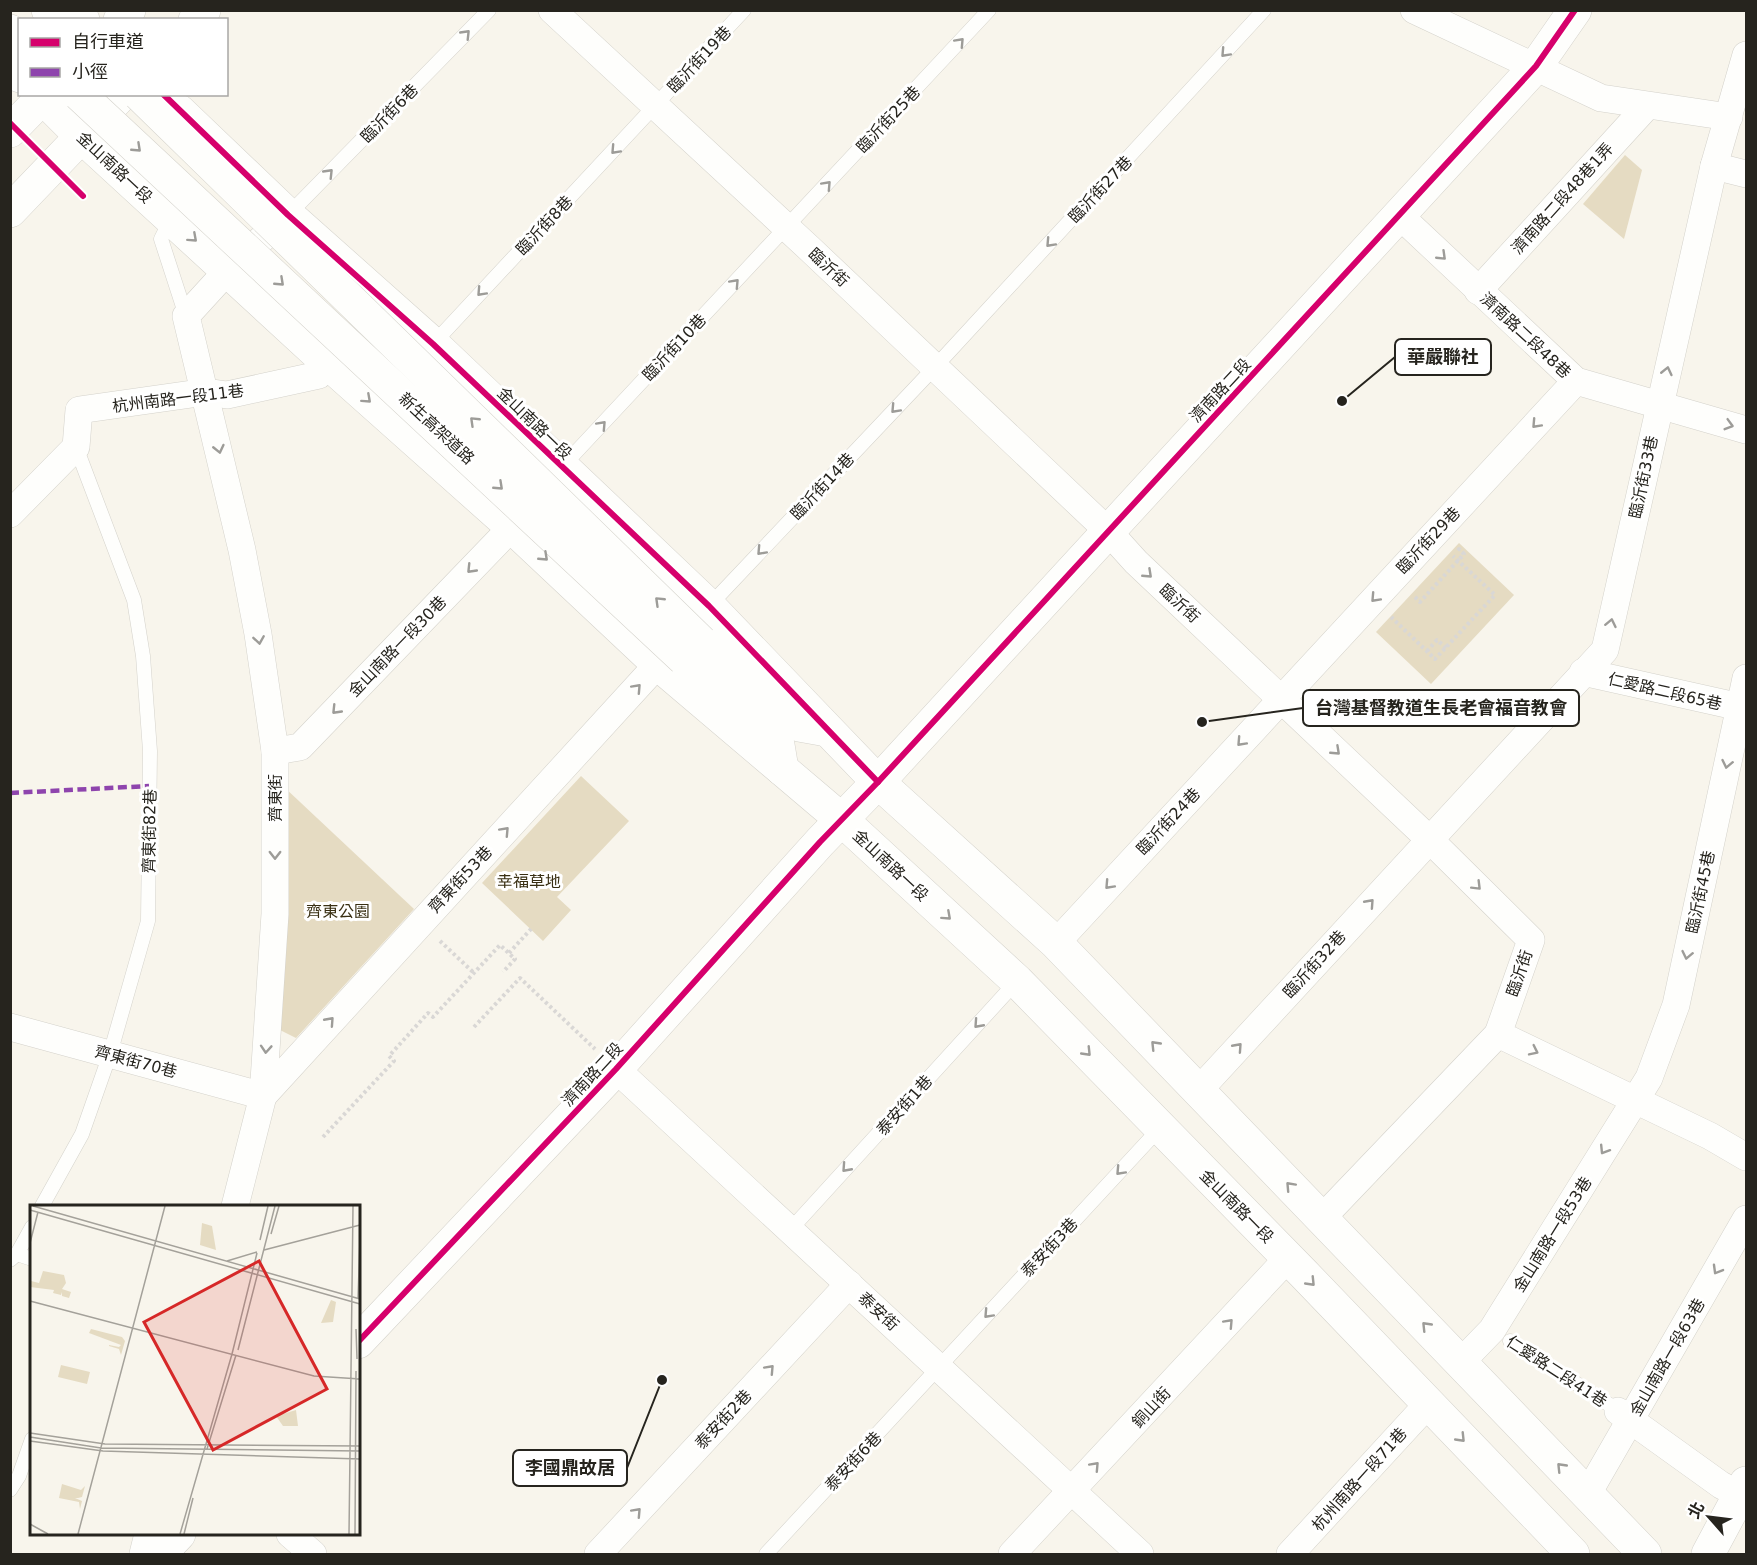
<svg xmlns="http://www.w3.org/2000/svg" width="1757" height="1565" font-family="'DejaVu Sans','Noto Sans TC',sans-serif">
	<rect width="100%" height="100%" fill="#f8f5ec"/>
	<g fill="#e5dbc2">
		<path d="M1625,155L1642,170L1624,239L1583,204Z"/>
		<path d="M1459,543L1514,595L1431,684L1376,632Z"/>
		<path d="M581,776L629,821L557,897L571,910L543,941L482,883Z"/>
		<path d="M284,787L414,909L296,1038L276,1028Z"/>
	</g>
	<g fill="none" stroke-linecap="round" stroke-linejoin="round">
		<g stroke="#d4d2cb" stroke-width="15">
			<g id="service">
				<path d="M288,215L489,10"/>
				<path d="M164,233L161,239L186,316"/>
				<path d="M433,344L744,10"/>
				<path d="M562,467L989,10"/>
				<path d="M709,606L935,367L1264,10"/>
				<path d="M42,1206L82,1134L110,1054L148,921L150,751L143,656L134,600L76,447"/>
				<path d="M791,1229L1017,981"/>
				<path d="M17,1254L32,1259"/>
				<path d="M10,1260L17,1254L32,1227"/>
				<path d="M1510,1341L1616,1409"/>
				<path d="M10,1490L19,1476L32,1439"/>
				<path d="M766,1554L1160,1128"/>
			</g>
		</g>
		<g stroke="#d4d2cb" stroke-width="28">
			<g id="minor">
				<path d="M552,10L811,250L1108,531L1136,562L1429,839L1531,940L1498,1034L1710,1136L1746,1157"/>
				<path d="M1414,10L1601,98L1729,117"/>
				<path d="M1714,166L1746,174"/>
				<path d="M1400,216L1576,381L1746,430"/>
				<path d="M1478,291L1647,106"/>
				<path d="M10,514L76,447L79,410L206,392L227,395L319,375L329,364"/>
				<path d="M1583,672L1740,707L1746,706"/>
				<path d="M275,751L300,747L512,527"/>
				<path d="M1056,943L1576,381"/>
				<path d="M10,1027L263,1096L658,664"/>
				<path d="M616,1069L1140,1554"/>
				<path d="M1199,1090L1605,650L1714,166L1746,55"/>
				<path d="M235,1206L263,1096L275,914V751L258,634L242,550L186,316L228,270L288,215"/>
				<path d="M1321,1219L1498,1034"/>
				<path d="M1461,1362L1492,1330L1649,1078L1676,1005L1746,678"/>
				<path d="M1618,1411L1721,1485L1740,1495"/>
				<path d="M1587,1495L1746,1219"/>
				<path d="M290,1534L313,1554"/>
				<path d="M143,1554L148,1534"/>
				<path d="M598,1554L849,1284"/>
				<path d="M1012,1554L1288,1258"/>
				<path d="M1290,1554L1428,1404"/>
			</g>
		</g>
		<g stroke="#d4d2cb" stroke-width="34">
			<g id="tertiary">
				<path d="M74,10L83,20"/>
				<path d="M10,67L20,76"/>
				<path d="M39,94L82,137L329,364L512,527L658,664L842,820"/>
				<path d="M179,111L288,215L433,344L709,606L878,782"/>
				<path d="M358,1342L616,1069L820,842L878,782L1515,89L1536,66L1575,10"/>
				<path d="M160,1554L179,1534"/>
			</g>
		</g>
		<g stroke="#d4d2cb" stroke-width="34">
			<g id="secondary">
				<path d="M878,782L1056,943L1645,1554"/>
				<path d="M842,820L1017,981L1303,1273L1573,1554"/>
				<path d="M1708,1554L1746,1483"/>
			</g>
		</g>
		<g stroke="#d4d2cb" stroke-width="34">
			<g id="primary">
				<path d="M120,20L129,10"/>
				<path d="M195,20L204,10"/>
				<path d="M10,131L46,94"/>
				<path d="M10,211L122,94"/>
			</g>
		</g>
		<g stroke="#d4d2cb" stroke-width="34">
			<g id="trunk">
				<path d="M48,10L58,20"/>
				<path d="M10,31L20,40"/>
				<path d="M701,642L799,725L827,730"/>
				<path d="M684,659L778,745L782,769"/>
			</g>
		</g>
		<g stroke="#d9d7d5" stroke-width="4" stroke-dasharray="3 3" stroke-linecap="butt">
			<path d="M1415,597L1420,602L1464,554L1459,549L1457,552"/>
			<path d="M1391,617L1435,659L1495,595L1453,556"/>
			<path d="M1427,651L1437,640L1446,648"/>
			<path d="M440,941L474,973"/>
			<path d="M509,953L531,929"/>
			<path d="M474,1027L520,978L595,1049"/>
			<path d="M323,1137L394,1061L389,1056L428,1013L433,1017L500,945L515,959L503,972"/>
		</g>
		<use href="#service" stroke="#fefefc" stroke-width="14"/>
		<use href="#minor" stroke="#fefefc" stroke-width="27"/>
		<use href="#tertiary" stroke="#fefefc" stroke-width="33"/>
		<use href="#secondary" stroke="#fefefc" stroke-width="33"/>
		<use href="#primary" stroke="#fefefc" stroke-width="33"/>
		<use href="#trunk" stroke="#fefefc" stroke-width="33"/>
		<g stroke="#d4d2cb" stroke-width="34" stroke-linecap="butt">
			<g id="trunk-bridge">
				<path d="M79,94L684,659"/>
				<path d="M139,94L701,642"/>
			</g>
		</g>
		<use href="#trunk-bridge" stroke="#fefefc" stroke-width="33"/>
		<g stroke="#8e44ad" stroke-width="4.5" stroke-dasharray="9 4.5" stroke-linecap="butt">
			<path d="M10,793L149,786"/>
			<path d="M327,904L331,907V913"/>
		</g>
		<g stroke="#fff" stroke-width="10">
			<g id="cycleway">
				<path d="M163,94L288,215L433,344L709,606L878,782"/>
				<path d="M10,123L83,196"/>
				<path d="M358,1342L616,1069L820,842L878,782L1515,89L1536,66L1575,10"/>
			</g>
		</g>
		<use href="#cycleway" stroke="#d6006c" stroke-width="6"/>
	</g>
	<defs><path id="oneway-chevron" d="M-2-3.5L2.5 0L-2 3.5" fill="none" stroke-width="1.6" stroke-linecap="round" stroke-linejoin="round" transform="scale(1.5)"/></defs>
	<g stroke="#9d9c98">
		<use href="#oneway-chevron" transform="translate(466 34) rotate(-46)"/>
		<use href="#oneway-chevron" transform="translate(960 42) rotate(-47)"/>
		<use href="#oneway-chevron" transform="translate(1225 53) rotate(133)"/>
		<use href="#oneway-chevron" transform="translate(137 148) rotate(43)"/>
		<use href="#oneway-chevron" transform="translate(615 150) rotate(133)"/>
		<use href="#oneway-chevron" transform="translate(329 173) rotate(-46)"/>
		<use href="#oneway-chevron" transform="translate(827 185) rotate(-47)"/>
		<use href="#oneway-chevron" transform="translate(193 238) rotate(42)"/>
		<use href="#oneway-chevron" transform="translate(1050 243) rotate(133)"/>
		<use href="#oneway-chevron" transform="translate(1442 256) rotate(44)"/>
		<use href="#oneway-chevron" transform="translate(280 282) rotate(43)"/>
		<use href="#oneway-chevron" transform="translate(735 283) rotate(-47)"/>
		<use href="#oneway-chevron" transform="translate(481 292) rotate(133)"/>
		<use href="#oneway-chevron" transform="translate(1667 371) rotate(-77)"/>
		<use href="#oneway-chevron" transform="translate(367 399) rotate(42)"/>
		<use href="#oneway-chevron" transform="translate(895 409) rotate(133)"/>
		<use href="#oneway-chevron" transform="translate(474 421) rotate(-136)"/>
		<use href="#oneway-chevron" transform="translate(1536 424) rotate(133)"/>
		<use href="#oneway-chevron" transform="translate(602 425) rotate(-47)"/>
		<use href="#oneway-chevron" transform="translate(1729 425) rotate(16)"/>
		<use href="#oneway-chevron" transform="translate(219 449) rotate(77)"/>
		<use href="#oneway-chevron" transform="translate(499 486) rotate(43)"/>
		<use href="#oneway-chevron" transform="translate(761 551) rotate(133)"/>
		<use href="#oneway-chevron" transform="translate(544 557) rotate(43)"/>
		<use href="#oneway-chevron" transform="translate(471 569) rotate(134)"/>
		<use href="#oneway-chevron" transform="translate(1148 574) rotate(43)"/>
		<use href="#oneway-chevron" transform="translate(1375 598) rotate(133)"/>
		<use href="#oneway-chevron" transform="translate(659 601) rotate(-136)"/>
		<use href="#oneway-chevron" transform="translate(1611 623) rotate(-78)"/>
		<use href="#oneway-chevron" transform="translate(259 640) rotate(81)"/>
		<use href="#oneway-chevron" transform="translate(637 688) rotate(-47)"/>
		<use href="#oneway-chevron" transform="translate(336 710) rotate(134)"/>
		<use href="#oneway-chevron" transform="translate(1241 742) rotate(133)"/>
		<use href="#oneway-chevron" transform="translate(1336 751) rotate(43)"/>
		<use href="#oneway-chevron" transform="translate(1727 764) rotate(102)"/>
		<use href="#oneway-chevron" transform="translate(505 831) rotate(-47)"/>
		<use href="#oneway-chevron" transform="translate(275 855) rotate(90)"/>
		<use href="#oneway-chevron" transform="translate(1109 885) rotate(133)"/>
		<use href="#oneway-chevron" transform="translate(1477 886) rotate(45)"/>
		<use href="#oneway-chevron" transform="translate(1370 903) rotate(-48)"/>
		<use href="#oneway-chevron" transform="translate(947 916) rotate(42)"/>
		<use href="#oneway-chevron" transform="translate(1687 955) rotate(102)"/>
		<use href="#oneway-chevron" transform="translate(330 1021) rotate(-48)"/>
		<use href="#oneway-chevron" transform="translate(978 1024) rotate(132)"/>
		<use href="#oneway-chevron" transform="translate(1155 1045) rotate(-134)"/>
		<use href="#oneway-chevron" transform="translate(1238 1047) rotate(-48)"/>
		<use href="#oneway-chevron" transform="translate(266 1049) rotate(94)"/>
		<use href="#oneway-chevron" transform="translate(1534 1051) rotate(26)"/>
		<use href="#oneway-chevron" transform="translate(1087 1052) rotate(46)"/>
		<use href="#oneway-chevron" transform="translate(1604 1150) rotate(122)"/>
		<use href="#oneway-chevron" transform="translate(846 1168) rotate(132)"/>
		<use href="#oneway-chevron" transform="translate(1120 1171) rotate(133)"/>
		<use href="#oneway-chevron" transform="translate(1290 1186) rotate(-133)"/>
		<use href="#oneway-chevron" transform="translate(1717 1270) rotate(120)"/>
		<use href="#oneway-chevron" transform="translate(1311 1282) rotate(46)"/>
		<use href="#oneway-chevron" transform="translate(988 1314) rotate(133)"/>
		<use href="#oneway-chevron" transform="translate(1229 1323) rotate(-47)"/>
		<use href="#oneway-chevron" transform="translate(1426 1326) rotate(-134)"/>
		<use href="#oneway-chevron" transform="translate(770 1369) rotate(-47)"/>
		<use href="#oneway-chevron" transform="translate(1461 1438) rotate(46)"/>
		<use href="#oneway-chevron" transform="translate(1095 1466) rotate(-47)"/>
		<use href="#oneway-chevron" transform="translate(1561 1467) rotate(-134)"/>
		<use href="#oneway-chevron" transform="translate(637 1512) rotate(-47)"/>
	</g>
	<g text-anchor="middle" stroke-width="6" stroke-linejoin="round" paint-order="stroke">
		<g font-size="16" fill="#26241e" stroke="#fff">
			<text transform="translate(699 59) rotate(-47)" y="6">臨沂街19巷</text>
			<text transform="translate(389 113) rotate(-46)" y="6">臨沂街6巷</text>
			<text transform="translate(888 119) rotate(-47)" y="6">臨沂街25巷</text>
			<text transform="translate(115 167) rotate(43)" y="6">金山南路一段</text>
			<text transform="translate(1100 189) rotate(-47)" y="6">臨沂街27巷</text>
			<text transform="translate(1562 198) rotate(-48)" y="6">濟南路二段48巷1弄</text>
			<text transform="translate(544 225) rotate(-47)" y="6">臨沂街8巷</text>
			<text transform="translate(829 267) rotate(43)" y="6">臨沂街</text>
			<text transform="translate(1526 335) rotate(43)" y="6">濟南路二段48巷</text>
			<text transform="translate(674 347) rotate(-47)" y="6">臨沂街10巷</text>
			<text transform="translate(1220 390) rotate(-47)" y="6">濟南路二段</text>
			<text transform="translate(178 398) rotate(-7)" y="6">杭州南路一段11巷</text>
			<text transform="translate(535 423) rotate(44)" y="6">金山南路一段</text>
			<text transform="translate(437 428) rotate(43)" y="6">新生高架道路</text>
			<text transform="translate(1643 477) rotate(-78)" y="6">臨沂街33巷</text>
			<text transform="translate(822 486) rotate(-47)" y="6">臨沂街14巷</text>
			<text transform="translate(1428 540) rotate(-47)" y="6">臨沂街29巷</text>
			<text transform="translate(1180 603) rotate(43)" y="6">臨沂街</text>
			<text transform="translate(397 646) rotate(-46)" y="6">金山南路一段30巷</text>
			<text transform="translate(1665 691) rotate(13)" y="6">仁愛路二段65巷</text>
			<text transform="translate(275 798) rotate(-90)" y="6">齊東街</text>
			<text transform="translate(1168 821) rotate(-47)" y="6">臨沂街24巷</text>
			<text transform="translate(149 831) rotate(-89)" y="6">齊東街82巷</text>
			<text transform="translate(891 865) rotate(43)" y="6">金山南路一段</text>
			<text transform="translate(460 879) rotate(-47)" y="6">齊東街53巷</text>
			<text transform="translate(1700 892) rotate(-78)" y="6">臨沂街45巷</text>
			<text transform="translate(1314 964) rotate(-48)" y="6">臨沂街32巷</text>
			<text transform="translate(1519 973) rotate(-71)" y="6">臨沂街</text>
			<text transform="translate(136 1061) rotate(15)" y="6">齊東街70巷</text>
			<text transform="translate(592 1074) rotate(-47)" y="6">濟南路二段</text>
			<text transform="translate(904 1105) rotate(-48)" y="6">泰安街1巷</text>
			<text transform="translate(1237 1206) rotate(45)" y="6">金山南路一段</text>
			<text transform="translate(1552 1234) rotate(-58)" y="6">金山南路一段53巷</text>
			<text transform="translate(1049 1247) rotate(-47)" y="6">泰安街3巷</text>
			<text transform="translate(879 1311) rotate(43)" y="6">泰安街</text>
			<text transform="translate(1667 1357) rotate(-60)" y="6">金山南路一段63巷</text>
			<text transform="translate(1557 1371) rotate(33)" y="6">仁愛路二段41巷</text>
			<text transform="translate(1151 1407) rotate(-47)" y="6">銅山街</text>
			<text transform="translate(723 1419) rotate(-47)" y="6">泰安街2巷</text>
			<text transform="translate(853 1461) rotate(-47)" y="6">泰安街6巷</text>
			<text transform="translate(1359 1479) rotate(-48)" y="6">杭州南路一段71巷</text>
		</g>
		<g font-size="16" fill="#392f13" stroke="#fff">
			<text x="529" y="887">幸福草地</text>
			<text x="338" y="917">齊東公園</text>
		</g>
	</g>
	<g transform="translate(30 1205)">
		<rect width="330" height="330" fill="#f8f5ec"/>
		<path d="M172,18L182,21L186,45L170,40ZM13,66L34,70L36,78L32,84L41,87L39,93L32,91V87L31,90L23,88L24,85L0,82L1,76L9,78ZM301,95L306,97L303,117L291,118ZM61,124L92,132L95,136L91,150L89,144L79,141V140L89,142L91,140L59,128ZM31,160L60,167L57,179L28,172ZM266,205L268,221H253L246,211ZM32,279L51,285L55,281L52,292H48L52,293H45L52,296L50,304L49,297L29,293Z" fill="#e5dbc2"/>
		<path fill="none" stroke="#a4a19a" stroke-width="1.5" d="M3,1L330,94M0,5L330,99M241,29L249,1M230,35L238,1M0,38L8,7M234,45L330,20M197,56L227,47M328,94L330,34M0,96L284,171L330,174M326,124L327,154M208,145L245,1M202,149L227,48M0,228L75,239L330,241M0,232L71,243L330,246M0,236L73,246L330,254M177,244L206,150M0,319L18,329M48,329L135,1M150,329L202,149M154,329L163,293M319,329L323,1M325,329L326,166"/>
		<path fill="#d62828" fill-opacity="0.15" stroke="#d62828" stroke-width="3" d="M229,56L297,184L183,245L114,117Z"/>
		<rect width="330" height="330" fill="none" stroke="#26241e" stroke-width="3"/>
	</g>
	<path fill="none" stroke="#26241e" stroke-width="2" d="M1342 401L1395 357M1202 722L1303 708M662 1380L627 1468"/>
	<g fill="#26241e" stroke="#fff" stroke-width="2">
		<circle cx="1342" cy="401" r="6"/>
		<circle cx="1202" cy="722" r="6"/>
		<circle cx="662" cy="1380" r="6"/>
	</g>
	<g fill="#fff" stroke="#26241e" stroke-width="2">
		<rect x="1395" y="339" width="96" height="36" rx="6"/>
		<rect x="1303" y="690" width="276" height="36" rx="6"/>
		<rect x="513" y="1450" width="114" height="36" rx="6"/>
	</g>
	<g font-size="18" text-anchor="middle" font-weight="bold" fill="#26241e">
		<text x="1443" y="363">華嚴聯社</text>
		<text x="1441" y="714">台灣基督教道生長老會福音教會</text>
		<text x="570" y="1474">李國鼎故居</text>
	</g>
	<rect width="1757" height="1565" fill="none" stroke="#26241e" stroke-width="24"/>
	<rect x="18" y="18" width="210" height="78" fill="#ffffff" stroke="#a8a7a5" stroke-width="1.5"/>
	<rect x="30" y="38" width="30" height="9" fill="#d6006c" stroke="#a8a7a5" stroke-width="1.5"/>
	<text x="72" y="48" font-size="18" fill="#26241e">自行車道</text>
	<rect x="30" y="68" width="30" height="9" fill="#8e44ad" stroke="#a8a7a5" stroke-width="1.5"/>
	<text x="72" y="78" font-size="18" fill="#26241e">小徑</text>
	<g transform="translate(1709 1517) rotate(298)" stroke="#ffffff" stroke-width="4.5" paint-order="stroke">
	<path d="M0-4.5L10 22L0 15L-10 22Z" fill="#26241e"/>
	<text y="-9" font-size="16" font-weight="bold" text-anchor="middle" fill="#26241e">北</text>
	</g>
</svg>
